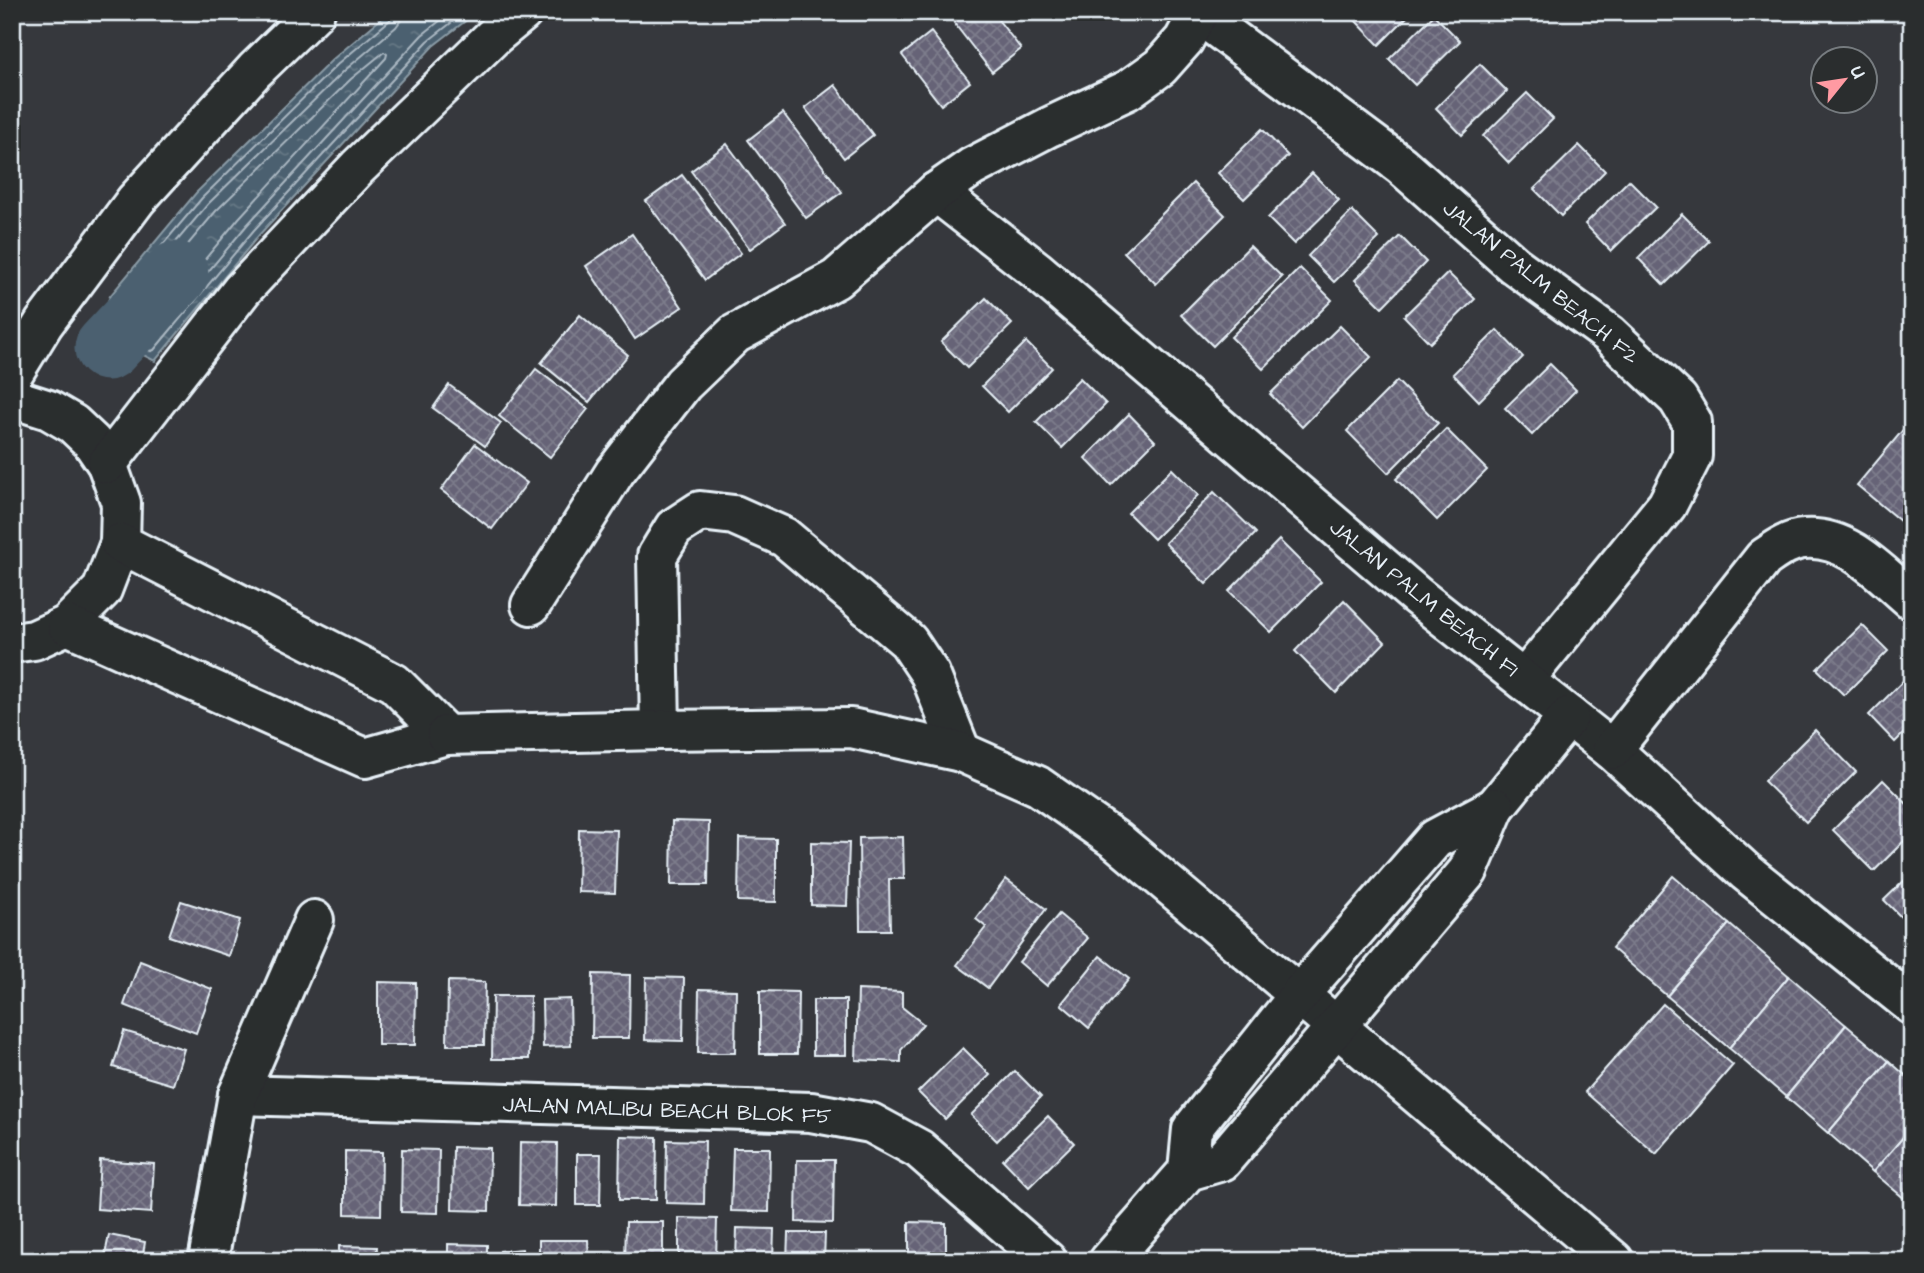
<svg xmlns="http://www.w3.org/2000/svg" width="1924" height="1273" font-family="'Architects Daughter',sans-serif">
	<defs>
		<pattern id="water-ripples" width="26" height="14" patternUnits="userSpaceOnUse" patternTransform="scale(1.75)"><rect width="26" height="14" fill="#4c6170"/><path d="M2 4q2-2 4 0t4 0M15 11q2-2 4 0t4 0" fill="none" stroke="#667885"/></pattern>
		<pattern id="building-cross-hatch" width="8" height="8" patternUnits="userSpaceOnUse" patternTransform="scale(1.75)"><rect width="8" height="8" fill="#666477"/><path d="M0 0l8 8M0 8l8-8" fill="none" stroke="#7c7b8b"/></pattern>
	</defs>
	<rect width="100%" height="100%" fill="#36383d"/>
	<filter id="ink" filterUnits="userSpaceOnUse"><feTurbulence type="fractalNoise" baseFrequency=".0143" numOctaves="2"/><feDisplacementMap in="SourceGraphic" scale="14" xChannelSelector="R" yChannelSelector="G"/><feConvolveMatrix kernelMatrix="1 2 1 2 8 2 1 2 1" color-interpolation-filters="sRGB"/></filter>
	<g filter="url(#ink)">
		<path fill="url(#water-ripples)" stroke="#8a9ba6" stroke-width="2" d="M389,12H477L433,46L259,235L155,361L96,331L110,296L196,193L333,59Z"/>
		<g fill="none" stroke-linecap="round" stroke-linejoin="round">
			<g stroke="#aab7c2" stroke-width="2">
				<path d="M393,12L390,20L338,64L202,198L116,300L106,325L107,329L151,351L154,350L254,230L428,41L465,12"/>
				<path d="M401,12V20L396,27L344,71L208,204L124,304L117,321L118,324L149,340L152,339L247,225L422,35L451,12"/>
				<path d="M384,52L387,54L386,58L239,218L150,326L146,327L131,319L130,316L133,310L216,211L351,79Z"/>
			</g>
			<path stroke="#4c6170" stroke-width="65" d="M107,348L176,274"/>
		</g>
		<g fill="url(#building-cross-hatch)" stroke="#e8f1f8" stroke-width="2">
			<path d="M967,12H992L1021,49L992,72L954,23Z"/>
			<path d="M1359,12H1412L1379,45L1353,18Z"/>
			<path d="M1434,15L1460,41L1415,85L1389,59Z"/>
			<path d="M931,32L970,82L941,105L902,55Z"/>
			<path d="M1480,64L1507,91L1462,135L1436,108Z"/>
			<path d="M835,85L873,135L844,158L805,108Z"/>
			<path d="M1527,93L1553,119L1509,163L1483,136Z"/>
			<path d="M783,113L842,192L806,218L748,140Z"/>
			<path d="M1262,129L1288,156L1244,199L1218,173Z"/>
			<path d="M727,144L785,223L750,249L691,171Z"/>
			<path d="M1579,145L1605,171L1561,216L1534,189Z"/>
			<path d="M1312,173L1339,200L1294,244L1268,218Z"/>
			<path d="M682,175L741,253L705,280L646,201Z"/>
			<path d="M1629,180L1656,207L1611,251L1585,224Z"/>
			<path d="M1193,183L1225,215L1156,284L1124,252Z"/>
			<path d="M1352,211L1379,238L1334,282L1308,256Z"/>
			<path d="M1682,214L1709,241L1664,285L1638,258Z"/>
			<path d="M632,234L682,307L635,339L586,266Z"/>
			<path d="M1400,236L1426,262L1382,307L1355,280Z"/>
			<path d="M1250,246L1282,277L1213,346L1181,315Z"/>
			<path d="M1300,268L1332,300L1263,369L1231,337Z"/>
			<path d="M1448,273L1475,299L1430,343L1404,316Z"/>
			<path d="M986,298L1012,324L967,368L941,342Z"/>
			<path d="M580,315L628,355L589,402L541,363Z"/>
			<path d="M1340,326L1371,357L1302,427L1270,394Z"/>
			<path d="M1497,330L1523,357L1479,401L1453,374Z"/>
			<path d="M1026,342L1052,368L1008,412L982,386Z"/>
			<path d="M1550,364L1576,390L1532,435L1505,408Z"/>
			<path d="M536,369L588,409L550,457L499,416Z"/>
			<path d="M1080,378L1106,404L1062,448L1036,422Z"/>
			<path d="M1397,381L1438,423L1388,473L1347,431Z"/>
			<path d="M449,385L501,423L485,446L433,408Z"/>
			<path d="M1129,414L1155,441L1111,485L1085,458Z"/>
			<path d="M1912,419V531L1857,485Z"/>
			<path d="M1446,429L1487,470L1437,520L1396,479Z"/>
			<path d="M475,444L527,483L492,529L441,490Z"/>
			<path d="M1172,469L1198,495L1154,539L1128,513Z"/>
			<path d="M1214,492L1256,533L1206,584L1165,543Z"/>
			<path d="M1279,540L1321,582L1271,632L1229,591Z"/>
			<path d="M1344,600L1385,642L1336,693L1295,651Z"/>
			<path d="M1862,625L1888,651L1844,695L1817,669Z"/>
			<path d="M1912,672V725L1895,742L1869,715Z"/>
			<path d="M1815,730L1856,772L1806,822L1764,781Z"/>
			<path d="M1883,780L1912,809V833L1874,871L1833,830Z"/>
			<path d="M672,821L709,822L708,885H671Z"/>
			<path d="M579,829L617,830L615,893L578,892Z"/>
			<path d="M903,837L904,879H889L890,930H860L859,838Z"/>
			<path d="M739,838L776,839V902L738,901Z"/>
			<path d="M811,842L849,843L847,906L811,905Z"/>
			<path d="M1912,873V928L1884,900Z"/>
			<path d="M1673,876L1729,924L1667,996L1612,948Z"/>
			<path d="M1006,879L1046,909L988,988L957,965L986,927L976,919Z"/>
			<path d="M181,901L240,920L229,956L169,936Z"/>
			<path d="M1059,914L1088,938L1047,986L1019,962Z"/>
			<path d="M1729,924L1789,976L1729,1048L1667,996Z"/>
			<path d="M1100,956L1129,979L1089,1028L1061,1004Z"/>
			<path d="M140,961L212,989L196,1033L124,1005Z"/>
			<path d="M593,974L630,975L629,1038H592Z"/>
			<path d="M1789,976L1846,1025L1786,1097L1729,1048Z"/>
			<path d="M646,977L684,978L683,1041L645,1040Z"/>
			<path d="M448,981L485,982L484,1045H447Z"/>
			<path d="M378,982L416,983L415,1045H378Z"/>
			<path d="M699,989L736,990L735,1053H698Z"/>
			<path d="M858,990L902,992V1007L923,1024L901,1050V1062L856,1060Z"/>
			<path d="M760,991L798,992L797,1054H760Z"/>
			<path d="M493,996H530L529,1059H492Z"/>
			<path d="M570,999L571,1046L543,1047L542,1000Z"/>
			<rect x="813" y="1000" width="33" height="55"/>
			<path d="M1663,1004L1733,1065L1656,1154L1585,1092Z"/>
			<path d="M1846,1025L1889,1061L1828,1133L1786,1097Z"/>
			<path d="M124,1031L184,1049L173,1085L113,1067Z"/>
			<path d="M963,1048L990,1075L945,1119L918,1092Z"/>
			<path d="M1889,1061L1912,1081V1127L1873,1172L1828,1133Z"/>
			<path d="M1015,1071L1041,1097L997,1141L971,1115Z"/>
			<path d="M1048,1116L1074,1143L1029,1187L1003,1160Z"/>
			<path d="M1912,1127V1205L1873,1172Z"/>
			<path d="M620,1136L657,1137L656,1200H619Z"/>
			<path d="M667,1140L705,1141L704,1204L666,1203Z"/>
			<path d="M520,1142L557,1143L556,1206L519,1205Z"/>
			<path d="M453,1147L490,1148L489,1211L452,1210Z"/>
			<path d="M733,1148H770L769,1212L731,1211Z"/>
			<path d="M402,1149L439,1150L438,1213L401,1212Z"/>
			<path d="M345,1151L382,1152L381,1215L345,1214Z"/>
			<path d="M577,1154H601L600,1205H577Z"/>
			<path d="M100,1160L154,1164L151,1213L97,1209Z"/>
			<path d="M797,1160H834L833,1223L796,1222Z"/>
			<path d="M679,1218L717,1219L716,1261H679Z"/>
			<path d="M626,1222H663V1261H625Z"/>
			<path d="M909,1222L946,1223V1261H909Z"/>
			<path d="M737,1228L774,1229L773,1261H736Z"/>
			<path d="M788,1233H825L824,1261H787Z"/>
			<path d="M109,1235L145,1242L142,1261L104,1260Z"/>
			<path d="M539,1240H588L589,1261H539Z"/>
			<path d="M448,1244L487,1245V1261H448Z"/>
			<path d="M339,1246L377,1247L376,1261H339Z"/>
			<path d="M522,1249L523,1261H501L500,1251Z"/>
		</g>
		<g fill="none" stroke-linecap="round" stroke-linejoin="round">
			<g stroke="#e8f1f8" stroke-width="44">
				<g id="minor">
					<path d="M1196,12L1401,165L1514,265L1609,334L1678,399L1692,422V456L1667,505L1524,680"/>
					<path d="M936,192L1036,270L1417,596L1612,750L1746,872L1912,1005"/>
					<path d="M12,375L44,323L136,200L255,70L315,12"/>
					<path d="M12,401L24,402L49,410L73,424L92,442L107,464L121,503L120,543L102,590L67,625L34,640L12,643"/>
					<path d="M107,464L242,290L358,167L495,35L523,12"/>
					<path d="M531,605L615,472L683,384L735,334L836,279L936,192L972,167L1049,127L1128,90L1160,67L1184,40L1198,14"/>
					<path d="M67,625L365,758L446,735L394,683L120,543"/>
					<path d="M660,730L657,556L674,528L700,511L734,515L784,537L908,641L930,674L961,752"/>
					<path d="M446,735L660,730L851,728L961,752L1038,786L1117,841L1614,1261"/>
					<path d="M1612,750L1764,558C1776,550 1789,540 1804,539C1848,535 1881,574 1912,600"/>
					<path d="M1495,807L1569,716"/>
					<path d="M238,1095L811,1112L871,1123L919,1149L1047,1261"/>
					<path d="M208,1261L238,1095L314,920"/>
					<path d="M1109,1261L1188,1171L1222,1161L1468,871L1495,807L1435,839L1299,995L1192,1129L1188,1171"/>
				</g>
			</g>
			<use href="#minor" stroke="#2a2d2e" stroke-width="38"/>
		</g>
	</g>
	<g text-anchor="middle" stroke-width="5" stroke-linejoin="round" paint-order="stroke">
		<g font-size="21" fill="#e8f1f8" stroke="#2a2d2e">
			<text transform="translate(1541 282) rotate(39)" y="7">JALAN PALM BEACH F2</text>
			<text transform="translate(1424 598) rotate(39)" y="7">JALAN PALM BEACH F1</text>
			<text transform="translate(667 1110) rotate(2)" y="7">JALAN MALIBU BEACH BLOK F5</text>
		</g>
	</g>
	<rect width="1924" height="1273" fill="none" stroke="#2a2d2e" stroke-width="42"/>
	<rect x="21" y="21" width="1882" height="1231" fill="none" stroke="#e8f1f8" stroke-width="2.5" filter="url(#ink)"/>
	<g transform="translate(1844 80) rotate(60)"><circle r="33" fill="#2a2d2e" stroke="#767b7f" stroke-width="2"/>
	<path d="M0-5L12 26L0 18L-12 26Z" fill="#ff9aa2"/>
	<text y="-10" font-size="19" font-weight="bold" text-anchor="middle" fill="#e8f1f8">U</text>
	</g>
</svg>
